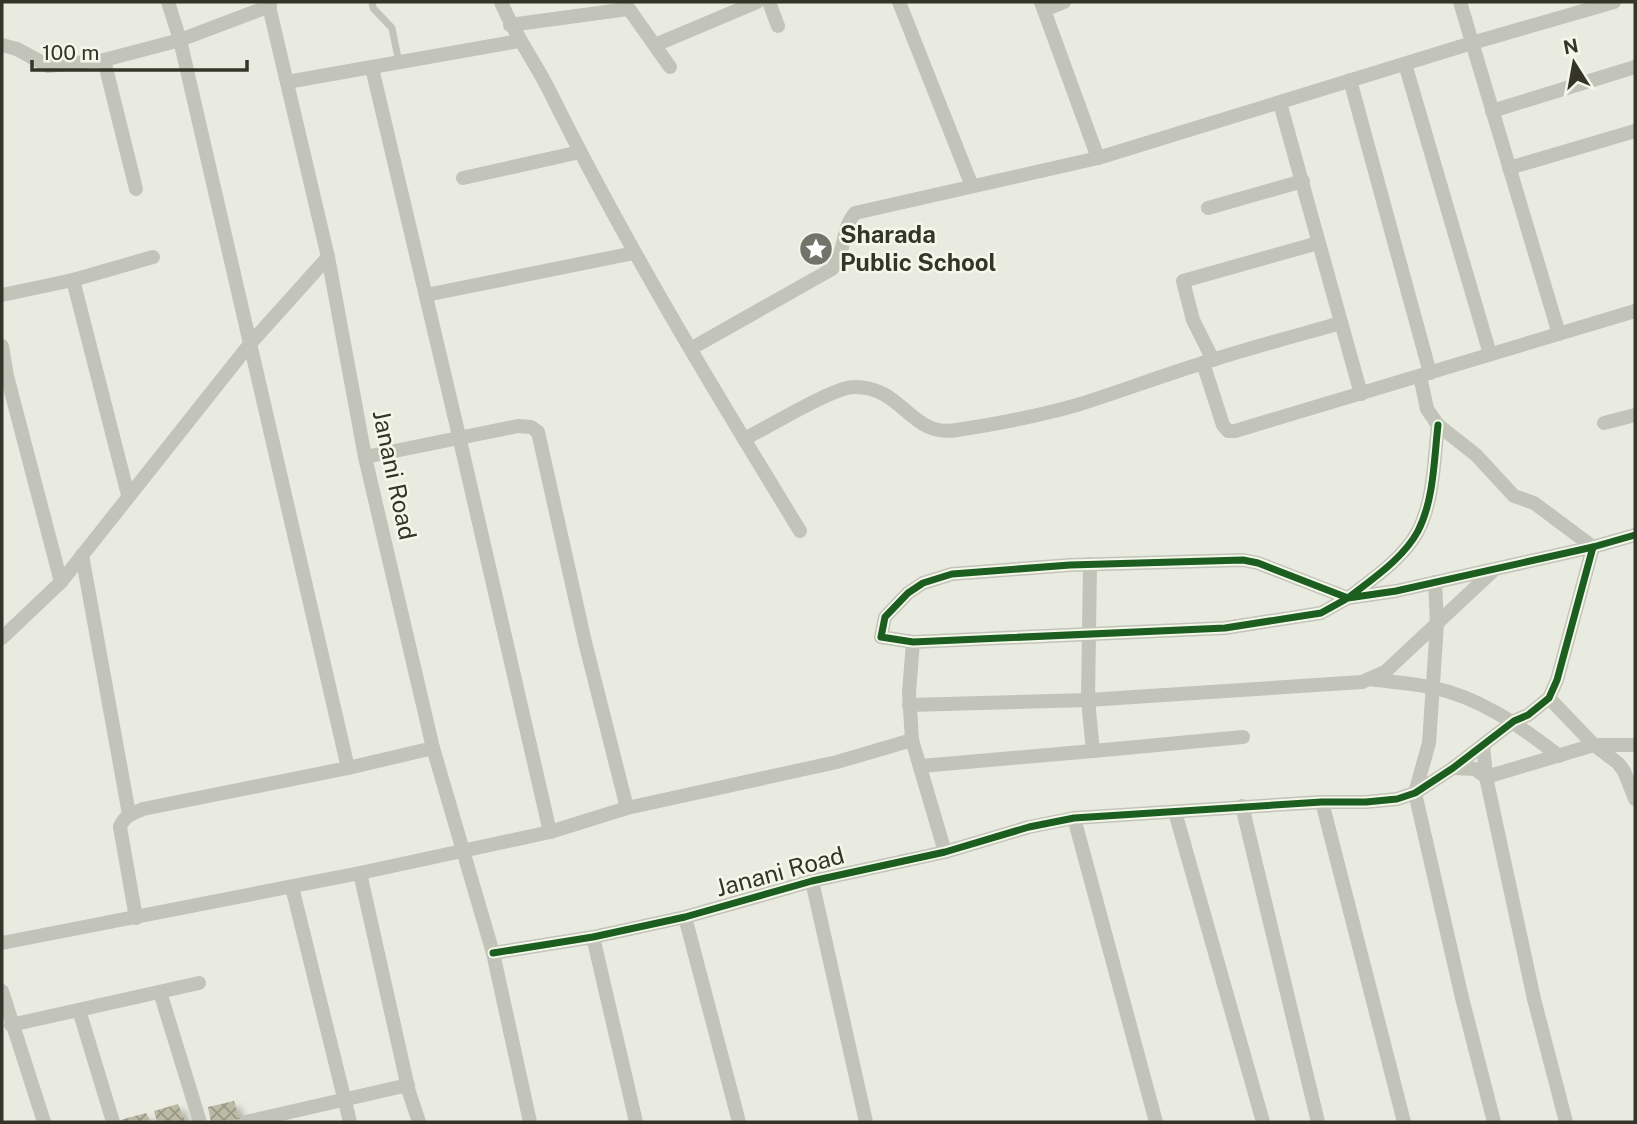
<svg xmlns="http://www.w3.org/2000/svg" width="1637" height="1124" font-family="'Public Sans',sans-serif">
	<defs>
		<pattern id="building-cross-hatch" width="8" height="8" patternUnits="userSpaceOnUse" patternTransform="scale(1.75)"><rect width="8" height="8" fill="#bbbaa5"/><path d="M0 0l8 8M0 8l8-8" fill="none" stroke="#999886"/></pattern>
		<filter id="shadow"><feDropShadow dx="6" dy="6" stdDeviation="3.5" flood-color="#0004"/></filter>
	</defs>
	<rect width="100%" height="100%" fill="#e9ebe1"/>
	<g fill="url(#building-cross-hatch)" filter="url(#shadow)">
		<path d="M234,1101L240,1119L211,1122L208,1107Z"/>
		<path d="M178,1104L186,1122H157L154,1111Z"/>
		<path d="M146,1113L151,1122H117V1121Z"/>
	</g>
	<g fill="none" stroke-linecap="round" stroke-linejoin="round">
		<path stroke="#c2c4ba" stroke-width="7" d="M372,2L373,8L392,28L399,63"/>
		<g stroke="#c2c4ba" stroke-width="14">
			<path d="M168,2L180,40L348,768"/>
			<path d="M268,2L328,257L365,457L433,748L493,953L530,1122"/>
			<path d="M501,2C514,34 534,60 549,90C624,242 712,387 800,531"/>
			<path d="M624,2L670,67"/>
			<path d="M769,2L778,26"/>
			<path d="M899,2L972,186"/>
			<path d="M1041,2L1098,158"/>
			<path d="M1460,2L1559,334"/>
			<path d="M1044,10L1064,2"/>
			<path d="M510,25L628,9"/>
			<path d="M2,45L17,49L48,66L104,60L180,40L270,6"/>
			<path d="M655,45L757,2"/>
			<path d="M104,60L136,189"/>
			<path d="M1405,64L1490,354"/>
			<path d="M372,68L459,436L550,832"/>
			<path d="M1350,80L1430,373"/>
			<path d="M287,82L519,41"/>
			<path d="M1280,103L1361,394"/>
			<path d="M1492,111L1635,67"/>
			<path d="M1509,168L1635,131"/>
			<path d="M463,178L580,152"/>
			<path d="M1208,208L1303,181"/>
			<path d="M73,280L128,495"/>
			<path d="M2,295L73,280L153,257"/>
			<path d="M426,295L634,253"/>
			<path d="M2,346L7,376L61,582"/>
			<path d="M692,348L832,269C846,253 841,229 855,213L1098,158L1472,43L1614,2"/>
			<path d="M1213,360L1193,320L1183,281L1318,243"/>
			<path d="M1203,363L1223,425L1228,431H1235L1635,311"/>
			<path d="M1420,376L1427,409L1438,425L1476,455L1514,496L1534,503L1593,547"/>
			<path d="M1604,423L1635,415"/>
			<path d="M1438,425C1434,459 1434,500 1418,531C1403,559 1372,579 1348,598L1258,563L1243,560L1070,565L952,574L923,583L908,593L885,617L881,637L913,642L1225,628L1321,613L1348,598L1396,591L1593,547"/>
			<path d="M744,439C767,428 833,387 854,387C903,386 910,438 957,430C997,424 1038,416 1077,405C1119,392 1161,376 1203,363C1249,348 1295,336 1341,323"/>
			<path d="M365,457L518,426L531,427L538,432L585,642L627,808"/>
			<path d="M82,555L129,814"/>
			<path d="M1435,582L1437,624L1429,743L1415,793L1462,998L1494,1122"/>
			<path d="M2,638L61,582L249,345L328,257"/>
			<path d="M913,642L909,693L912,740L945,852"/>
			<path d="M1370,679C1390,682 1411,683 1430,687C1480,697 1520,726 1559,756"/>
			<path d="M1549,698L1594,745L1618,763L1624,771L1635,799"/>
			<path d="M909,705L1088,700L1362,682L1385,672L1494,570"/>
			<path d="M1483,745L1486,777L1594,745H1635"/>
			<path d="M1093,751L1243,737"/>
			<path d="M921,766L1093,751L1088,700L1090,564"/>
			<path d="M1453,768L1475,769L1486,777L1534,999L1566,1122"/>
			<path d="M1322,802L1404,1122"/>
			<path d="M1242,806L1318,1122"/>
			<path d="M1175,812L1263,1122"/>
			<path d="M1074,818L1156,1122"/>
			<path d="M360,873L409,1092L419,1122"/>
			<path d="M812,881L866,1122"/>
			<path d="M292,887L350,1122"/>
			<path d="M685,917L739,1122"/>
			<path d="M136,918L120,827C124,816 133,813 143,809L348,768L433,748"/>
			<path d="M593,937L636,1122"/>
			<path d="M2,943L360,873L550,832L627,808L837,762L912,740"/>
			<path d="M493,953L593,937L685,917L812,881L945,852L1029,827L1074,818L1322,802H1366L1397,799L1415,793L1453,768L1514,721L1528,715L1549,698L1557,680L1593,547L1635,535"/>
			<path d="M2,991L44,1122"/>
			<path d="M160,992L200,1122"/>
			<path d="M79,1010L113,1122"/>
			<path d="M11,1025L199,983"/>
			<path d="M246,1122L408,1085"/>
		</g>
		<g stroke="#f4f7e9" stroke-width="11">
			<g id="cycleway">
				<path d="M1438,425C1434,459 1434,500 1418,531C1403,559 1372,579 1348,598L1258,563L1243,560L1070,565L952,574L923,583L908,593L885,617L881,637L913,642L1225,628L1321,613L1348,598L1396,591L1593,547"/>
				<path d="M493,953L593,937L685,917L812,881L945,852L1029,827L1074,818L1322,802H1366L1397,799L1415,793L1453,768L1514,721L1528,715L1549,698L1557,680L1593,547L1635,535"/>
			</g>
		</g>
		<use href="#cycleway" stroke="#1b5e20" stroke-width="7"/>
	</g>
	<defs>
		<g id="sight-disc" transform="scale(1.75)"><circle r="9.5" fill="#737469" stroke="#f4f7e9"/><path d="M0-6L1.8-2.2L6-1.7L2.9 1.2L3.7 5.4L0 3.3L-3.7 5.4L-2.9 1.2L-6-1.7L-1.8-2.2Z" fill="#fff"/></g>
	</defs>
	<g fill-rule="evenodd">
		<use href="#sight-disc" x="816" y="249"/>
	</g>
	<g text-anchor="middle" stroke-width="5" stroke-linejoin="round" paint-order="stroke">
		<g font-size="24" font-weight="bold" fill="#343429" stroke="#f4f7e9" text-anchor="start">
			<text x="840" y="243">Sharada<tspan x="840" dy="28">Public School</tspan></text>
		</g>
		<g font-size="24" fill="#343429" stroke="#f4f7e9">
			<text transform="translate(394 475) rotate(78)" y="8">Janani Road</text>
			<text transform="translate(780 872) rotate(-15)" y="8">Janani Road</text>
		</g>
	</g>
	<rect width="1637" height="1124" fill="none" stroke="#343429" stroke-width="7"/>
	<g transform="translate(1574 63) rotate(349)" stroke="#f4f7e9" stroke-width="5" paint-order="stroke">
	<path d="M0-5L12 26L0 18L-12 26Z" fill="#343429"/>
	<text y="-10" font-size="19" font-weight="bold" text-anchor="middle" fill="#343429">N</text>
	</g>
	<path d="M32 60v10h215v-10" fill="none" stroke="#343429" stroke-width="3.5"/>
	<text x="42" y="60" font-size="21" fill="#343429" stroke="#f4f7e9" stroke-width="5" paint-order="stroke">100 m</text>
</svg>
